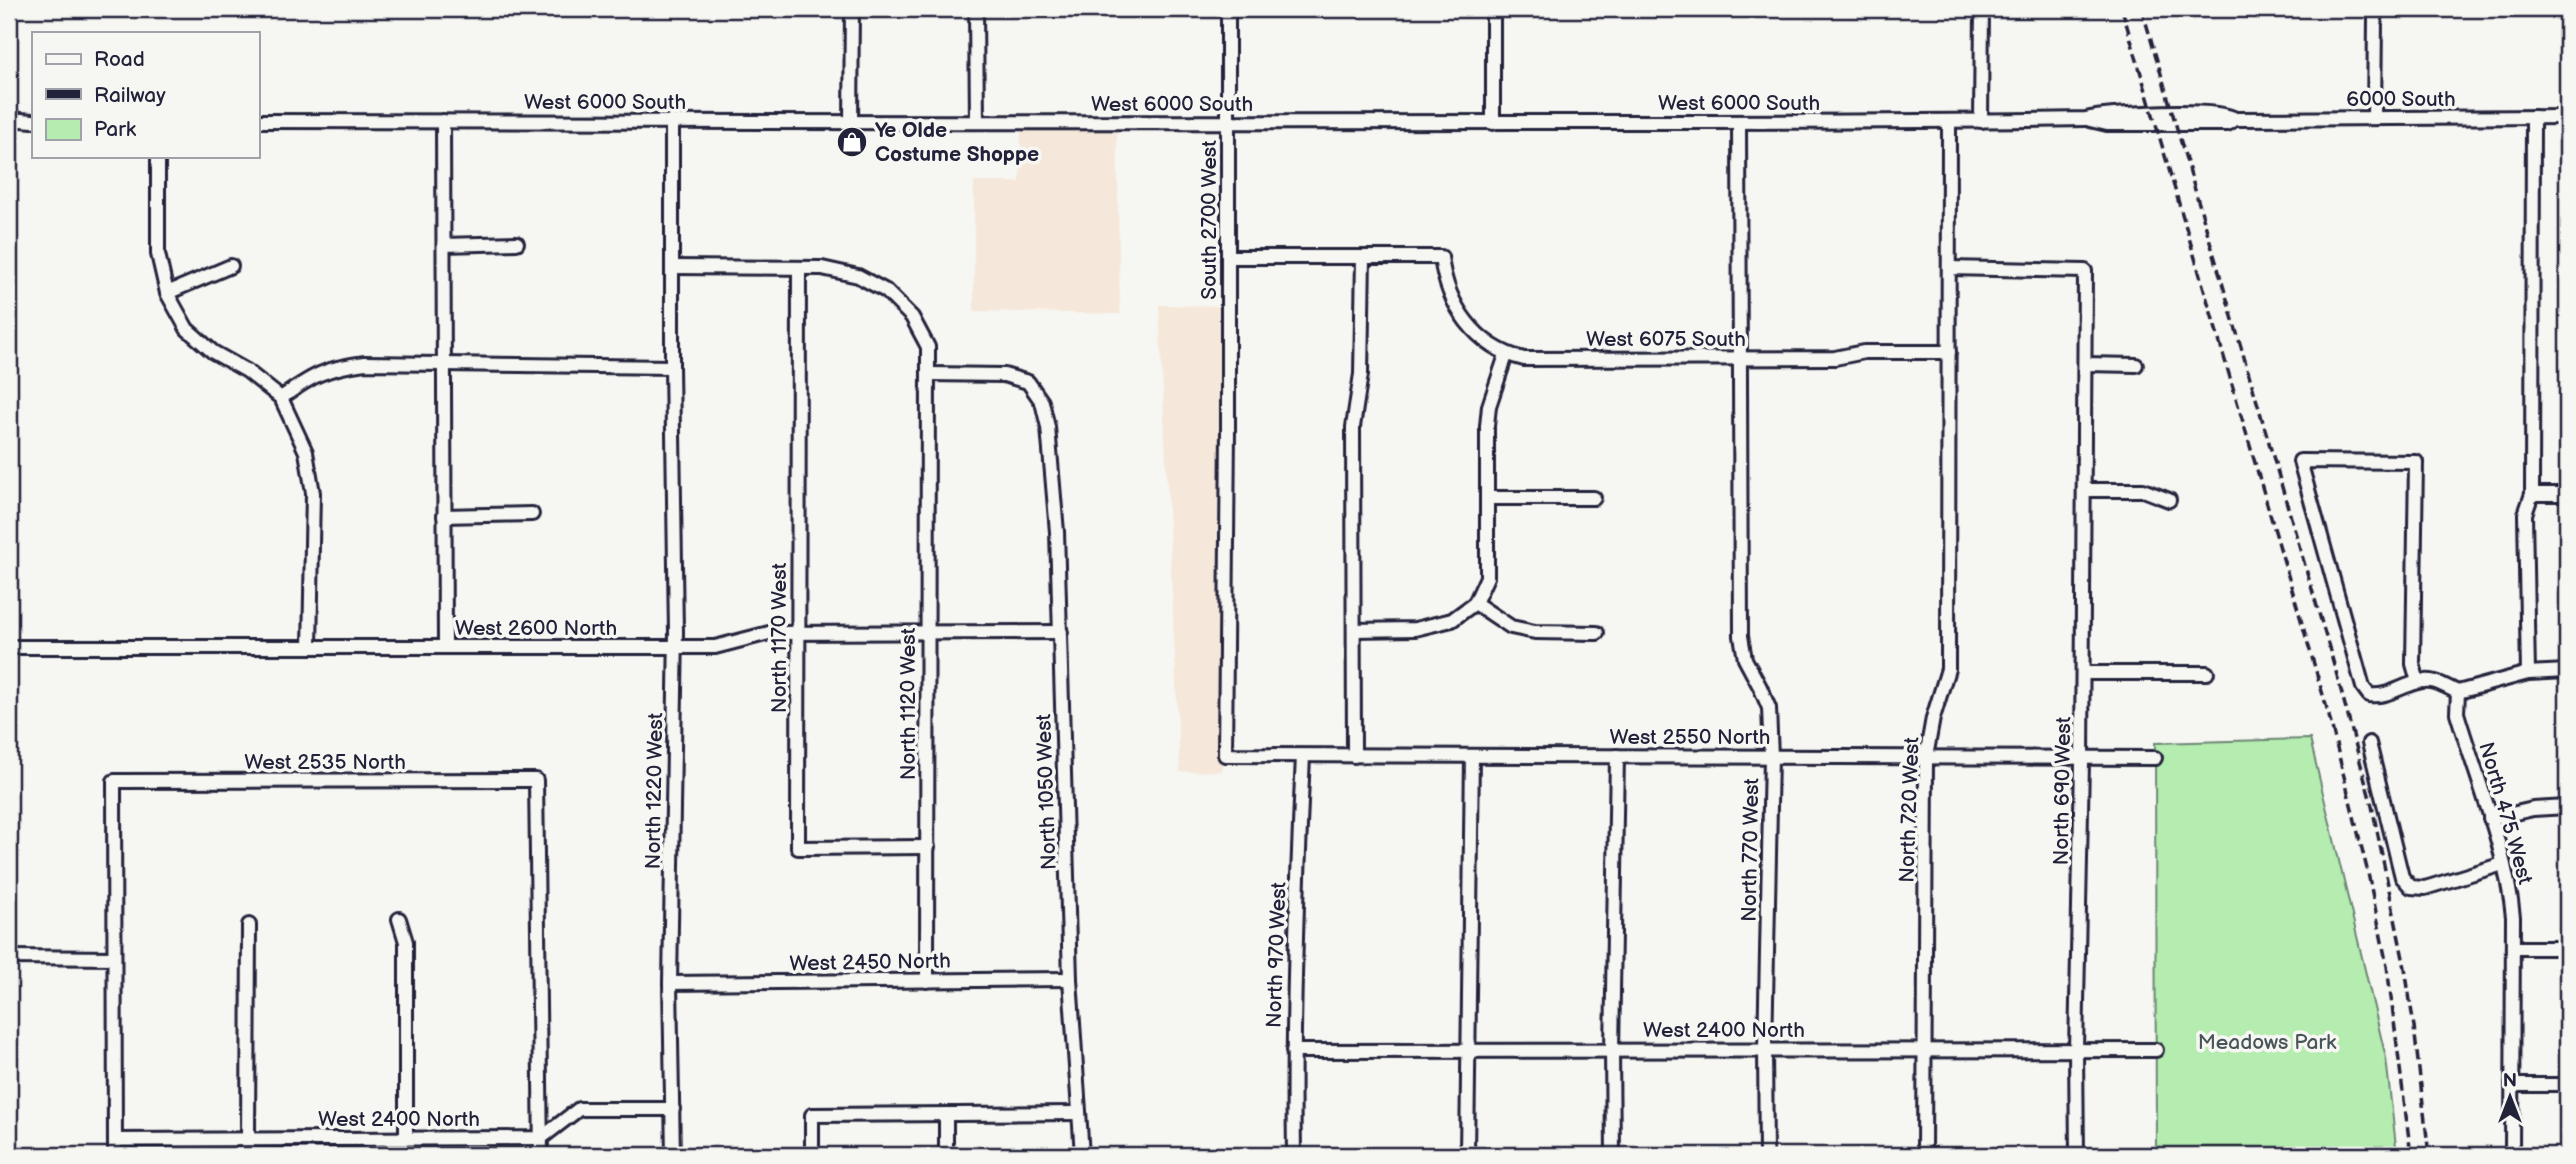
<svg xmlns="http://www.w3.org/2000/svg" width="2576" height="1164" font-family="'Balsamiq Sans',sans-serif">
	<rect width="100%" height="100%" fill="#f6f6f2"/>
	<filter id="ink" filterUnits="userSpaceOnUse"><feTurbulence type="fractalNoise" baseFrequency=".0143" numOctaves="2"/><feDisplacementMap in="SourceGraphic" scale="14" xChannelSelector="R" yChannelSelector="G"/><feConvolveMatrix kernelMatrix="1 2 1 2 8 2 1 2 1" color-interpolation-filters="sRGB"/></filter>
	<g filter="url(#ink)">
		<g fill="#f5e8da">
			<path d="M1021,130H1117L1120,314L974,311V182H1020Z"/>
			<path d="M1159,305L1222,306V771L1180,772Z"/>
		</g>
		<path fill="#b5ecaf" stroke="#6c8775" stroke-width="2" d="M2310,739L2386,1058L2397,1155H2156L2155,743Z"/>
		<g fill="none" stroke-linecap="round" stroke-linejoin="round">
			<g stroke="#22223b" stroke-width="18">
				<g id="minor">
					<path d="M976,9L977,122"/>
					<path d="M1228,9V430L1225,755L2155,758"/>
					<path d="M1493,9V123"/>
					<path d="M2374,118L2375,19L2378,9"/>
					<path d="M9,119L33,121"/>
					<path d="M2090,120L2107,124H2227L2235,119L2567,117"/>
					<path d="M257,121C711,121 1164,124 1618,122C1774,122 1930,122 2086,119C2110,113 2217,107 2235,119"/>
					<path d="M443,121L445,647"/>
					<path d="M672,121V367L676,632L670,983L673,1155"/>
					<path d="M851,121L852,9"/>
					<path d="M1981,121L1982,9"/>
					<path d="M1739,122L1741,636L1745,659L1760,687L1769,708L1771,757L1765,1050L1766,1155"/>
					<path d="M158,156V254L167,293L187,329L213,352L247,371L281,398L306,452L313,493L310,647"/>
					<path d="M444,245L517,243"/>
					<path d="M1228,257H1441C1447,305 1475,347 1524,359L1835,358L1864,352H1949"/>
					<path d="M672,267L822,268L858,276L886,291L912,317L928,347L927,981"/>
					<path d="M799,268L798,848L928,847"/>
					<path d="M1949,268L2085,271L2082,763L2076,1050L2077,1155"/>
					<path d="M167,293L231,266"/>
					<path d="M2085,364L2136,365"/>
					<path d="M928,374L1004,375L1028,382L1042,402L1048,427L1057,532L1070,979L1082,1155"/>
					<path d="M281,398C313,375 326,368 365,363L672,367"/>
					<path d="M2084,490H2143L2169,500"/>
					<path d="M2532,494H2567"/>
					<path d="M1487,498H1594"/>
					<path d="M444,516L532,514"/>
					<path d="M1475,603L1487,577V426L1489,406L1506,355"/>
					<path d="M1354,630L1415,629L1452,620L1475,603L1511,627L1535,632L1597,633"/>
					<path d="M9,647H715L769,633L1061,632"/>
					<path d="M2083,673H2207"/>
					<path d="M2528,673L2525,514L2532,494L2533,117"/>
					<path d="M2418,682L2413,664L2416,462L2300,461L2363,687L2369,695C2392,698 2409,679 2431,681C2440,682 2450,689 2458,692"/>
					<path d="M2458,692L2457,713C2476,777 2507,852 2513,917L2512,1155"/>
					<path d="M2458,692L2528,673L2567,671"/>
					<path d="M2369,743L2402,877L2411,887L2425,888L2503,864"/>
					<path d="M1354,756L1353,427L1361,374L1363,257"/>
					<path d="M2490,819L2533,809L2567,807"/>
					<path d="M399,919L406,942V1137"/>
					<path d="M2513,948H2567"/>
					<path d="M9,957L114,958"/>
					<path d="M670,983L1070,979"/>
					<path d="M1293,1051L2156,1050"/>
					<path d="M2512,1085H2567"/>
					<path d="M946,1114V1155"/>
					<path d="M248,1139L249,925"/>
					<path d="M115,1140L541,1138L579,1109H673"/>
					<path d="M115,1155L114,781L536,780L541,1155"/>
					<path d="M812,1155V1115L1079,1113"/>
					<path d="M1294,1155C1292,1022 1297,889 1303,756"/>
					<path d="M1467,1155L1472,756"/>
					<path d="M1613,1155L1612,1050L1617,756"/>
					<path d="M1924,1155L1926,757L1933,718L1948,669L1949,121"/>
				</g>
			</g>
			<use href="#minor" stroke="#f6f6f2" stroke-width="12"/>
			<g stroke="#22223b" stroke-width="3.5" stroke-dasharray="10 5" stroke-linecap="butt">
				<path d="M2122,9L2328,712L2368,873L2387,966L2411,1155"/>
				<path d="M2142,9L2335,668L2372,806L2405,968L2414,1027L2429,1155"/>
			</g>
		</g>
	</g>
	<defs>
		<g id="shop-disc" transform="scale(1.575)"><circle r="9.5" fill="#22223b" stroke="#f6f6f2"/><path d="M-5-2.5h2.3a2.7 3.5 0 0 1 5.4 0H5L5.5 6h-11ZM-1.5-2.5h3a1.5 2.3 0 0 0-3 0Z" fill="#fff"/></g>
	</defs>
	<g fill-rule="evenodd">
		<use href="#shop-disc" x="852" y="142"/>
	</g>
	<g text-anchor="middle" stroke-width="7" stroke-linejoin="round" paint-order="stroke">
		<g font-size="21" fill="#22223b" stroke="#f6f6f2">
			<text x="2401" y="106">6000 South</text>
			<text x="605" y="109">West 6000 South</text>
			<text x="1739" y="110">West 6000 South</text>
			<text x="1172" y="111">West 6000 South</text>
			<text transform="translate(1209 220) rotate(-90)" y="7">South 2700 West</text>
			<text x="1666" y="346">West 6075 South</text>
			<text x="536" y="635">West 2600 North</text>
			<text transform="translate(779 638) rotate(-90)" y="7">North 1170 West</text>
			<text transform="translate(908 704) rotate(-90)" y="7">North 1120 West</text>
			<text x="1690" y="744">West 2550 North</text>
			<text x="325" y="769">West 2535 North</text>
			<text transform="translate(654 791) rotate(-89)" y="7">North 1220 West</text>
			<text transform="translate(2062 791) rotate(-89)" y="7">North 690 West</text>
			<text transform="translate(1046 792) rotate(-92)" y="7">North 1050 West</text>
			<text transform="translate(1909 810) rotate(-88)" y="7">North 720 West</text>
			<text transform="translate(2506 813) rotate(74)" y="7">North 475 West</text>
			<text transform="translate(1750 850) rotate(-89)" y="7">North 770 West</text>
			<text transform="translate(1276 955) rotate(-88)" y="7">North 970 West</text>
			<text transform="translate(870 962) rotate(-1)" y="7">West 2450 North</text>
			<text x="1724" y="1037">West 2400 North</text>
			<text x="399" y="1126">West 2400 North</text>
		</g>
		<g font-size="21" font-weight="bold" fill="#22223b" stroke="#f6f6f2" text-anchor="start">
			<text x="875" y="137">Ye Olde<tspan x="875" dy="24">Costume Shoppe</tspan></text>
		</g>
		<g font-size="21" fill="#475458" stroke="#f6f6f2">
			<text x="2267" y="1049">Meadows Park</text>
		</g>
	</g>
	<rect width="2576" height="1164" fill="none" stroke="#f6f6f2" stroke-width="35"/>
	<rect x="18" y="18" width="2541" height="1129" fill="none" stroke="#22223b" stroke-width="2.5" filter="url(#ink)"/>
	<rect x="32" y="32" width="228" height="126" fill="#f6f6f2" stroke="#a1a1a9" stroke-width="2"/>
	<rect x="46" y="54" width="35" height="10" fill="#f6f6f2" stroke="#a1a1a9" stroke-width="2"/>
	<text x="94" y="66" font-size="21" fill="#22223b">Road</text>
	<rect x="46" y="89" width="35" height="10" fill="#22223b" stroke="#a1a1a9" stroke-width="2"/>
	<text x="94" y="102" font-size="21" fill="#22223b">Railway</text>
	<rect x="46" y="119" width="35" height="21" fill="#b5ecaf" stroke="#a1a1a9" stroke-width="2"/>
	<text x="94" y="136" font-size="21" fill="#22223b">Park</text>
	<g transform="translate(2510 1097)" stroke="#f6f6f2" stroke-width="5" paint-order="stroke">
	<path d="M0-5L12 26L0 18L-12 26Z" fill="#22223b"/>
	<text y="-10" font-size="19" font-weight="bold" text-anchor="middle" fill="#22223b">N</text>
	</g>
</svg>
